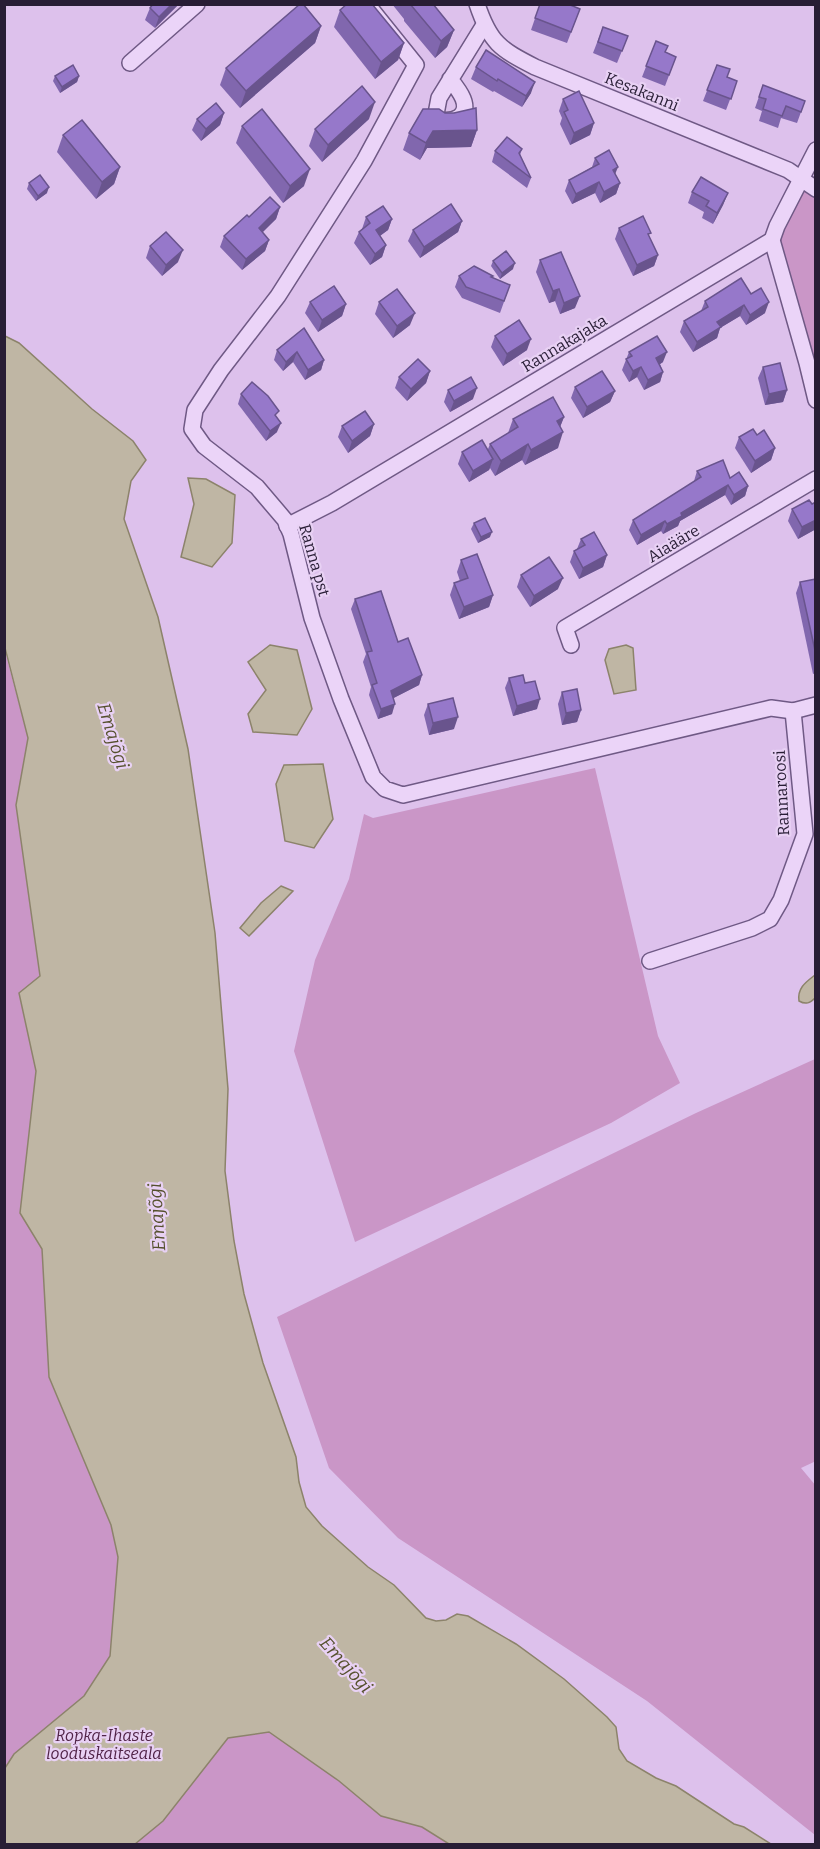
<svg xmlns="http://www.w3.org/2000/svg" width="820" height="1849" font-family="Bitter,serif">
	<rect width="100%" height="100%" fill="#ddc1ec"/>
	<g fill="#ca96c7">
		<path d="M797,186L815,192V363L807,364L772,237Z"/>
		<path d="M4,648L28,738L16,805L40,977L19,993L36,1071L20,1213L42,1249L49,1378L111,1525L118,1557L112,1630L270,1732L339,1781L378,1814L430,1829L453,1844H5Z"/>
		<path d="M595,768L658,1036L680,1083L611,1123L355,1242L294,1051L315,960L349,879L364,814L373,818Z"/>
		<path d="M815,1059L816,1461L801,1468L816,1486L815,1835L647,1701L398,1538L329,1468L277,1317L696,1113Z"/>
	</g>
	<g fill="#bfb6a4" stroke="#8c836b" stroke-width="1.5">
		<path d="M5,336L19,343L92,409L133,441L146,460L131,481L124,519L158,617L188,749L215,933L228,1089L225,1171L234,1241L244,1294L263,1363L296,1457L299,1482L306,1507L322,1526L368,1567L394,1585L426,1618L436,1621L446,1620L457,1614L468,1616L516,1644L564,1679L607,1717L616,1727L619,1749L627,1761L656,1778L676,1786L734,1824L744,1827L771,1844H449L422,1827L381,1816L339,1781L269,1732L228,1738L163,1821L135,1844H5V1768L14,1754L84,1696L110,1656L118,1557L111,1525L49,1377L42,1249L20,1213L36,1071L19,993L40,976L16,805L28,738L5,648Z"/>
		<path d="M188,478L206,479L235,495L232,543L212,567L181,557L194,504Z"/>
		<path d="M270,645L297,650L312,709L297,735L253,732L248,714L266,690L248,662Z"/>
		<path d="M626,645L633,648L636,690L614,694L605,660L609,649Z"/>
		<path d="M323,764L333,819L314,848L285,841L276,784L284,765Z"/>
		<path d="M281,886L293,891L249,936L240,928L261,903Z"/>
		<path d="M815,975V998C810,1003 806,1005 799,1001C797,988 806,982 815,975Z"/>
	</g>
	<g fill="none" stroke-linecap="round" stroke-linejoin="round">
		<g stroke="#6f5985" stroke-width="18">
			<g id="street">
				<path d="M367,4L416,65L364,161L278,296L221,370L195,410L192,429L204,446L257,487L285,520L291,534L312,618L341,699L373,777L385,789L403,795L771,708L793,711L816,705"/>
				<path d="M477,4C490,43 500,49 535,67L788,170L816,189"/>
				<path d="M130,63L197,4"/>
				<path d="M450,79C458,89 473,107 459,117C453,121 447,121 440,120L436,114L439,98L484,25"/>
				<path d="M772,240L807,363L816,400"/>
				<path d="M287,526L332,503L772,240L777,226L816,150"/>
				<path d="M571,645L565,628L816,479"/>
				<path d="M650,961L752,928L770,919L781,900L805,834L793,711"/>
			</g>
		</g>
		<use href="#street" stroke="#ebd4f8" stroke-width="15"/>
	</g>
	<g fill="#8167ae">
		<path d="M179,4L155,28L145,20L150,8Z"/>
		<path d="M392,4H433L454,30L447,47L435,58L404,21V19Z"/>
		<path d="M540,4L580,9L567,43L531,30Z"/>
		<path d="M340,10L404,43L398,60L375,79L334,27Z"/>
		<path d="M321,26L315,43L240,108L220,85L226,68Z"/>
		<path d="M603,27L628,36L617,63L593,53Z"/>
		<path d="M656,41L666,52L676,57L665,86L642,77Z"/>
		<path d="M717,65L727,77L737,81L726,110L703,101Z"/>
		<path d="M476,67L531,93L522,107L494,91L493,92L471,79Z"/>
		<path d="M55,76H79L77,82L60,93L53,81Z"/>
		<path d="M763,85L805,101L797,123L781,118L778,128L759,121L762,111L755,108Z"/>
		<path d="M563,99L594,123L590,135L570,145L560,124L562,118L559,111Z"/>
		<path d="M224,113L220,125L201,141L192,130L197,119Z"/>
		<path d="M369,119L322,162L309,146L315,129Z"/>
		<path d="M242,126L304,186L283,203L236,143Z"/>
		<path d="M477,130L471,147L427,148L420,160L403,150L409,133Z"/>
		<path d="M63,135L120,167L114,184L96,199L57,152Z"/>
		<path d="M522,149L520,155L531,178L527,188L492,162L495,151Z"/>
		<path d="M595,158L615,175L620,183L616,194L600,203L595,193L572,204L565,191L569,180L592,167Z"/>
		<path d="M29,183L47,193L36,201L27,189Z"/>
		<path d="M692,192L728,193L723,205L713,224L702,218L704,212L688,203Z"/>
		<path d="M280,207L276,219L262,232L269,240L265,251L242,270L220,247L224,236L249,217Z"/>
		<path d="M366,217L392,219L388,230L380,236L386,245L382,257L370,265L354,243L359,232L362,229Z"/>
		<path d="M462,221L458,232L420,258L408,241L413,230Z"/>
		<path d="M619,228L658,255L654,266L633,276L615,239Z"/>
		<path d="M150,246L178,262L162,276L146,258Z"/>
		<path d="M540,260L575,308L560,314L555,301L549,303L536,272Z"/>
		<path d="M493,261L513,269L500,279L491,266Z"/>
		<path d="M459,276H493L492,278L510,285L500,313L462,298L455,287Z"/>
		<path d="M751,294L765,313L746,325L740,316L720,328L717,338L693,352L680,332L684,321L701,311L705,301Z"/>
		<path d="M310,302L346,304L342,316L318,332L305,313Z"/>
		<path d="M379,302L410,325L393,338L375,314Z"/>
		<path d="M304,328L324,360L321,370L305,380L293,362L283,371L274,360L277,350Z"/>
		<path d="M495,336L527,350L503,366L491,347Z"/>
		<path d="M629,352L663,362L660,364L663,372L660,382L644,390L637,377L629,382L622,370Z"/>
		<path d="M763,367L787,390L783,402L765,405L758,378Z"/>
		<path d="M430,371L426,383L407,401L395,388L399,377Z"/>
		<path d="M575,387L615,391L610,402L583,418L571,398Z"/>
		<path d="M448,390L473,399L450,412L444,402Z"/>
		<path d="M241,394L277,418V432L266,441L238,404Z"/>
		<path d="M564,417L560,427L558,448L525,465L522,460L495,476L490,468L489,470L469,482L458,464L462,452L488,449L490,444L508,433L513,419Z"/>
		<path d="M374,424L370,436L348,453L338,437L342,426Z"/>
		<path d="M757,435L775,448L771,460L751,473L735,448L739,437Z"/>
		<path d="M697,471L730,478L748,486L745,496L731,505L725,495L680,521L678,526L663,534L661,531L637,545L629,530L633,520L694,482V481Z"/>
		<path d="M816,505V529L798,539L788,521L792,509Z"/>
		<path d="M474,523L490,537L478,543L471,529Z"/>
		<path d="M581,539L607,555L603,567L579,579L570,562L574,551L577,549Z"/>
		<path d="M461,560L493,595L489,607L459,619L450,595L454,583L460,581L457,572Z"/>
		<path d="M521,575L558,589L530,607L517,587Z"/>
		<path d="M816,579V673L813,674L796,593L800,582Z"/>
		<path d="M355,599L398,642L422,675L419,685L393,698L392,714L378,719L369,695L371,687L363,662L366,654L351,609Z"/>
		<path d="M509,678L525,683L537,709L513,716L505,688Z"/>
		<path d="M562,692L581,710L577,722L562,725L558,704Z"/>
		<path d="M428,704L454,729L429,735L424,715Z"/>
	</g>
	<g fill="#69548d">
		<path d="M172,4H179L155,28L159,17Z"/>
		<path d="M321,26L315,43L240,108L246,91Z"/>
		<path d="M454,30L447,47L435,58L441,41Z"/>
		<path d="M404,43L398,60L375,79L381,62Z"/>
		<path d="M79,76L77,82L60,93L62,87Z"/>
		<path d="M535,82L531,93L522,107L526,96Z"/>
		<path d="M375,102L369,119L322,162L328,145Z"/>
		<path d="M224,113L220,125L201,141L206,129Z"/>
		<path d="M594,123L590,135L570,145L574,133Z"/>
		<path d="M477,130L471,147L427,148L420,160L426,143L433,131Z"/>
		<path d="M120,167L114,184L96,199L102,182Z"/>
		<path d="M618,167L614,177L613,170Z"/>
		<path d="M310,169L304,186L283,203L290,186Z"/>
		<path d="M599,182L595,193L572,204L576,194Z"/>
		<path d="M620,183L616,194L600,203L604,192Z"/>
		<path d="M49,187L47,193L36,201L38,196Z"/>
		<path d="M728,193L723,205L713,224L717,213Z"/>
		<path d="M280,207L276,219L255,240L259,228Z"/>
		<path d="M392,219L388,230L371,242L376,230Z"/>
		<path d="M462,221L458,232L420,258L424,247Z"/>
		<path d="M269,240L265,251L242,270L246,259Z"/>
		<path d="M386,245L382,257L370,265L375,254Z"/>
		<path d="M183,250L178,262L162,276L166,265Z"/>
		<path d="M658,255L654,266L633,276L637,265Z"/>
		<path d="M515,263L513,269L500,279L502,273Z"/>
		<path d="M559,289L555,301L549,303L553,291Z"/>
		<path d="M580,296L575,308L560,314L564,303Z"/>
		<path d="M769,302L765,313L746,325L750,315Z"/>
		<path d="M346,304L342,316L318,332L322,320Z"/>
		<path d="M744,305L740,316L720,328L717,338L693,352L697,342L717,322Z"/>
		<path d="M415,313L410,325L393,338L397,326Z"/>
		<path d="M531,339L527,350L503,366L507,354Z"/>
		<path d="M297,352L293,362L283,371L286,362Z"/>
		<path d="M667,352L663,362L653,369L656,358Z"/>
		<path d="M324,360L321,370L305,380L308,370Z"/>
		<path d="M641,367L637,377L629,382L633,371Z"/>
		<path d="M430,371L426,383L407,401L411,389Z"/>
		<path d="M663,372L660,382L644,390L648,380Z"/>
		<path d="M477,388L473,399L450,412L454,401Z"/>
		<path d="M787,390L783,402L765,405L769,394Z"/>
		<path d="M615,391L610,402L583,418L587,407Z"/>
		<path d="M564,417L558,432L557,421Z"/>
		<path d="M281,423L277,432L266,441L270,431Z"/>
		<path d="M374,424L370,436L348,453L352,441Z"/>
		<path d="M563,432L558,448L525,465L531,450Z"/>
		<path d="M528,444L522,460L495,476L501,461Z"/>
		<path d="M775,448L771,460L751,473L755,461Z"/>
		<path d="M493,459L489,470L469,482L473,471Z"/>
		<path d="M728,485L725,495L680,521L678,526L663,534L667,524L681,513Z"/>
		<path d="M748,486L745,496L731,505L734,495Z"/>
		<path d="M816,520V529L798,539L802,527Z"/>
		<path d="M665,521L661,531L637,545L641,535Z"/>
		<path d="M492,532L490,537L478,543L481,537Z"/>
		<path d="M607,555L603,567L579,579L583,568Z"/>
		<path d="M563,578L558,589L530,607L534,596Z"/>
		<path d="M493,595L489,607L459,619L464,607Z"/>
		<path d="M422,675L419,685L388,701L391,691Z"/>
		<path d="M540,699L537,709L513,716L517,706Z"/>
		<path d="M395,704L392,714L378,719L381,709Z"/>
		<path d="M581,710L577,722L562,725L566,713Z"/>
		<path d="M458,717L454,729L429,735L433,723Z"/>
	</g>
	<g fill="#9678ca" stroke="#69548d" stroke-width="1.5">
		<path d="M153,4H172L159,17L150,8Z"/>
		<path d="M300,4H303L321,26L246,91L226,68Z"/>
		<path d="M347,4H372L404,43L381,62L340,10Z"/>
		<path d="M410,4H433L454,30L441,41Z"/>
		<path d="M540,4H568L580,9L571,32L535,18Z"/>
		<path d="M603,27L628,36L622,51L598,42Z"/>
		<path d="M656,41L668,46L665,52L676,57L669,75L646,66Z"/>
		<path d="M486,50L535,82L526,96L498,79L497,81L476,67Z"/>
		<path d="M73,65L79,76L62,87L55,76Z"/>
		<path d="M717,65L730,69L727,77L737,81L731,99L707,90Z"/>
		<path d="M763,85L805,101L801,112L786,106L782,116L763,109L766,99L759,97Z"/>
		<path d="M362,86L375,102L328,145L315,129Z"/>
		<path d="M579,91L594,123L574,133L564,112L568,110L563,99Z"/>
		<path d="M216,103L224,113L206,129L197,119Z"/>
		<path d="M476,108L477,130L433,131L426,143L409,133L423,109H439L445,113H454Z"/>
		<path d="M262,109L310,169L290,186L242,126Z"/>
		<path d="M82,120L120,167L102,182L63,135Z"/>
		<path d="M507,137L522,149L519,153L531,178L495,151Z"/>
		<path d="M609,150L618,167L613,170L620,183L604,192L599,182L576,194L569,180L599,164L595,158Z"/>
		<path d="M40,175L49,187L38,196L29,183Z"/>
		<path d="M701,177L728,193L717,213L706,206L709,201L692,192Z"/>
		<path d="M270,197L280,207L259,228L269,240L246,259L224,236L247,215L249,217Z"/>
		<path d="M451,204L462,221L424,247L413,230Z"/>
		<path d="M383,206L392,219L376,230L386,245L375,254L359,232L370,223L366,217Z"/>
		<path d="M643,216L651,233L648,234L658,255L637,265L619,228Z"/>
		<path d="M166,232L183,250L166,265L150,246Z"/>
		<path d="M506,251L515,263L502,273L493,261Z"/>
		<path d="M561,252L580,296L564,303L559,289L553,291L540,260Z"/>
		<path d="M474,266L493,276L491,277L510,285L504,301L466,287L459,276Z"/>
		<path d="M741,278L751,294L761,288L769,302L750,315L744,305L717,322L721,327L697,342L684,321L708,307L705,301Z"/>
		<path d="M334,286L346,304L322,320L310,302Z"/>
		<path d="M397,289L415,313L397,326L379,302Z"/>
		<path d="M519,320L531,339L507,354L495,336Z"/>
		<path d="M304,328L324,360L308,370L297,352L286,362L277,350Z"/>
		<path d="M657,336L667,352L656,358L663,372L648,380L641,367L633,371L626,359L632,356L629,352Z"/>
		<path d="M418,359L430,371L411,389L399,377Z"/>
		<path d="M780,363L787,390L769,394L763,367Z"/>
		<path d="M602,371L615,391L587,407L575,387Z"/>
		<path d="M471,377L477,388L454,401L448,390Z"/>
		<path d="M252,382L268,396L279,411L275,415L281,423L270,431L241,394Z"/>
		<path d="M553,397L564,417L557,421L563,432L531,450L528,444L501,461L490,444L518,427L513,419Z"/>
		<path d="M365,411L374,424L352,441L342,426Z"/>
		<path d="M753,429L757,435L764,430L775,448L755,461L739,437Z"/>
		<path d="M482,440L493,459L473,471L462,452Z"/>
		<path d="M723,460L730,478L739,472L748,486L734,495L728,485L681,513L682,516L667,524L665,521L641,535L633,520L701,477L697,471Z"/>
		<path d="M809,500L812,504L814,503L816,505V520L802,527L792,509Z"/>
		<path d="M485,518L492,532L481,537L474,523Z"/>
		<path d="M594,532L607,555L583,568L574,551L585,545L581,539Z"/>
		<path d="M477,554L493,595L464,607L454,583L468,578L461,560Z"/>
		<path d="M549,557L563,578L534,596L521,575Z"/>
		<path d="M816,579V655L800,582Z"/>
		<path d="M381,591L398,642L408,638L422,675L391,691L395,704L381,709L372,685L377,683L367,652L372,651L355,599Z"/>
		<path d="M523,675L525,683L535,681L540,699L517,706L509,678Z"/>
		<path d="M577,689L581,710L566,713L562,692Z"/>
		<path d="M453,698L458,717L433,723L428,704Z"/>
	</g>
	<g text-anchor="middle" stroke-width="4.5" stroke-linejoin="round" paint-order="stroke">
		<g font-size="16" fill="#281d35" stroke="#e8d1f4">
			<text transform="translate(642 91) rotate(22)" y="6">Kesakanni</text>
			<text transform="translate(564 343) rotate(-31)" y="6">Rannakajaka</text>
			<text transform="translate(673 543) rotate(-31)" y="6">Aiaääre</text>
			<text transform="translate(315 560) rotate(74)" y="6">Ranna pst</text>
			<text transform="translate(781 793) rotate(-93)" y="6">Rannaroosi</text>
		</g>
		<g font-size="16" font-style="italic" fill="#512448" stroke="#e8d1f4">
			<text x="104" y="1741">Ropka-Ihaste<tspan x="104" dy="18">looduskaitseala</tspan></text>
		</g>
		<g font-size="18" font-style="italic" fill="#55502d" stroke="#e8d1f4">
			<text transform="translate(113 736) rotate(73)" y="6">Emajõgi</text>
			<text transform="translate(157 1217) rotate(-94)" y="6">Emajõgi</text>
			<text transform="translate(346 1665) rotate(48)" y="6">Emajõgi</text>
		</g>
	</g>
	<rect width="820" height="1849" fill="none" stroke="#281d35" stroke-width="12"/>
</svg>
